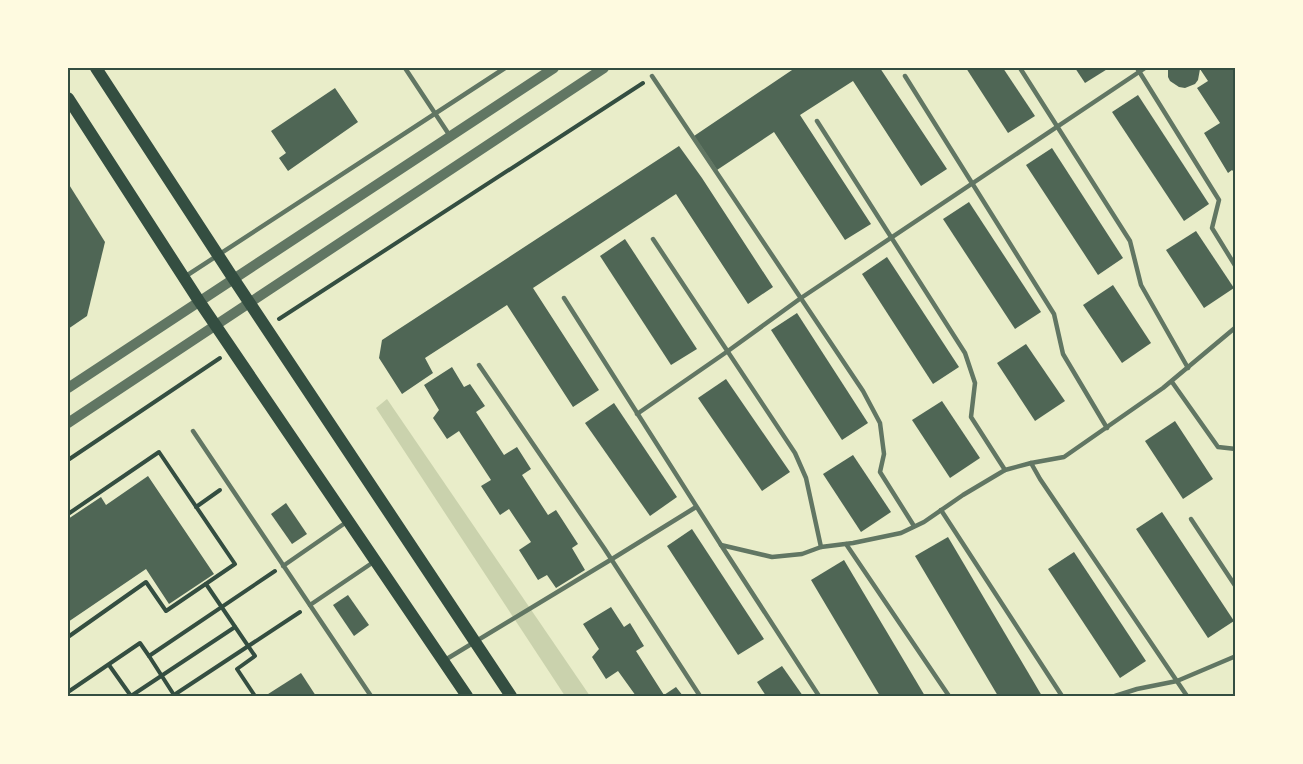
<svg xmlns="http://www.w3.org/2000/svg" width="1303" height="764" font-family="Raleway,sans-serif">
	<rect width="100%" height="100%" fill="#e9edc9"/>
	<path fill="#cad2ad" d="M387,399L590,696H565L376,408Z"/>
	<g fill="#4f6655">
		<path d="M795,68H880L947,169L921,186L853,81L800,115L871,224L845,240L774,132L717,170L694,136Z"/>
		<path d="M966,68H1003L1035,116L1008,133Z"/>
		<path d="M1075,68H1109L1085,83Z"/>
		<path d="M1168,68H1236V174L1232,170L1228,173L1204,133L1220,123L1197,88L1208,81L1200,69L1198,80L1195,84L1185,88L1179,87L1170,81L1168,77Z"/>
		<path d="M335,88L358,122L288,171L279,158L286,153L271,131Z"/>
		<path d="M1138,95L1209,204L1184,221L1112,112Z"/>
		<path d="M679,146L702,178L773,287L748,304L676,194L533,288L599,390L573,407L507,305L425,358L433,373L402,394L379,358L382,340Z"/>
		<path d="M1052,148L1123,258L1098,275L1026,165Z"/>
		<path d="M68,183L105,242L87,316L68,329Z"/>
		<path d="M969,202L1041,312L1015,329L943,219Z"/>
		<path d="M1196,231L1234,288L1204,308L1166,250Z"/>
		<path d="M625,239L697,349L671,365L600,256Z"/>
		<path d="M887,257L959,367L933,384L862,274Z"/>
		<path d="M1113,285L1151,343L1122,363L1083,305Z"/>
		<path d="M797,313L868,423L842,440L771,330Z"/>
		<path d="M1026,344L1065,401L1035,421L997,363Z"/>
		<path d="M452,367L464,387L470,384L485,406L476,412L504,455L517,447L531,469L522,475L548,515L556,510L578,544L572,548L585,570L556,588L547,575L538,580L519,550L531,542L509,509L500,515L481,486L491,480L459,431L447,439L433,418L439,410L424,385Z"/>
		<path d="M726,379L790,472L762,491L698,398Z"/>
		<path d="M942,401L980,458L950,478L912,420Z"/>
		<path d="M614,403L677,497L650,516L585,423Z"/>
		<path d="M1175,421L1213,479L1183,499L1145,441Z"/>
		<path d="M853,455L891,512L861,532L823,474Z"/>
		<path d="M148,476L214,574L169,604L146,569L68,622V519L101,497L106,505Z"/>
		<path d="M286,503L307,534L292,544L271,514Z"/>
		<path d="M1162,512L1234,621L1208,638L1136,529Z"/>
		<path d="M692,529L764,639L738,655L667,546Z"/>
		<path d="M948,537L1042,696H998L915,556Z"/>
		<path d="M1074,552L1146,661L1120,678L1048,569Z"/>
		<path d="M844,560L925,696H880L811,580Z"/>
		<path d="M348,595L369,625L354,636L333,605Z"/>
		<path d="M611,607L624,627L630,623L644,646L636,651L664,695L676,687L683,696H636L618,671L606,679L592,657L599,649L583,624Z"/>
		<path d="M782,666L803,696H766L757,682Z"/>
		<path d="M301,673L316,696H265Z"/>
	</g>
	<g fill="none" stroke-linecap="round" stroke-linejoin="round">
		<g stroke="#344e41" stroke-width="4">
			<path d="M279,319L643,83"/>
			<path d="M68,460L220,358"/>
			<path d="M196,507L220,490"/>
			<path d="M68,514L159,452L235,564L166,611L146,582L68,637"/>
			<path d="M206,584L255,656L237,669L255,696"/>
			<path d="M149,656L174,695"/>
			<path d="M109,665L131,696"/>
			<path d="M68,692L140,643L149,656L275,571"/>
			<path d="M131,696L235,627"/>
			<path d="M176,696L174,695L300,612"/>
		</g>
		<g stroke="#617663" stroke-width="4.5">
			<path d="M405,68L450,136"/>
			<path d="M1020,68L1130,241L1141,285L1188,368"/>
			<path d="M1137,68L1219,200L1212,228L1236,267"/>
			<path d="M652,76L863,391L880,423L884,454L880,472L914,526"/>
			<path d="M905,76L1054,314L1063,354L1107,428"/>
			<path d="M817,121L965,353L975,383L971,417L1005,470"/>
			<path d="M653,239L795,453L806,478L821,547"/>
			<path d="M186,276L505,68"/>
			<path d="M564,298L721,545L819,696"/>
			<path d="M479,365L604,548L700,696"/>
			<path d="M1172,382L1218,447L1236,449"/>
			<path d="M637,414L728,351L801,298L1145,68"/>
			<path d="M193,431L371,696"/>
			<path d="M941,510L1062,696"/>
			<path d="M1191,519L1236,587"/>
			<path d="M846,544L949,696"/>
			<path d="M721,545L772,557L802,554L821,547L853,543L901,533L924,522L963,495L1005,470L1031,463"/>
			<path d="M283,566L348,521"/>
			<path d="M310,605L375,561"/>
			<path d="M445,660L612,559L696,507"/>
			<path d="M1115,696L1137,689L1177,681L1236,656"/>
			<path d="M1187,696L1040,479L1031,463L1064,457L1163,388L1236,327"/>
		</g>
		<g stroke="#617663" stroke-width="10">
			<path d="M68,388L554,68"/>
			<path d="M68,423L604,68"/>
		</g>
		<g stroke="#344e41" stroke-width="12">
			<path d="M96,68L233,278L511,696"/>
			<path d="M68,98L199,301L467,696"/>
		</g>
	</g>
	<rect width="1303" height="764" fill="none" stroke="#fefae0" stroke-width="138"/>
	<rect x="69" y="69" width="1165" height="626" fill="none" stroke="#344e41" stroke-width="2"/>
</svg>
